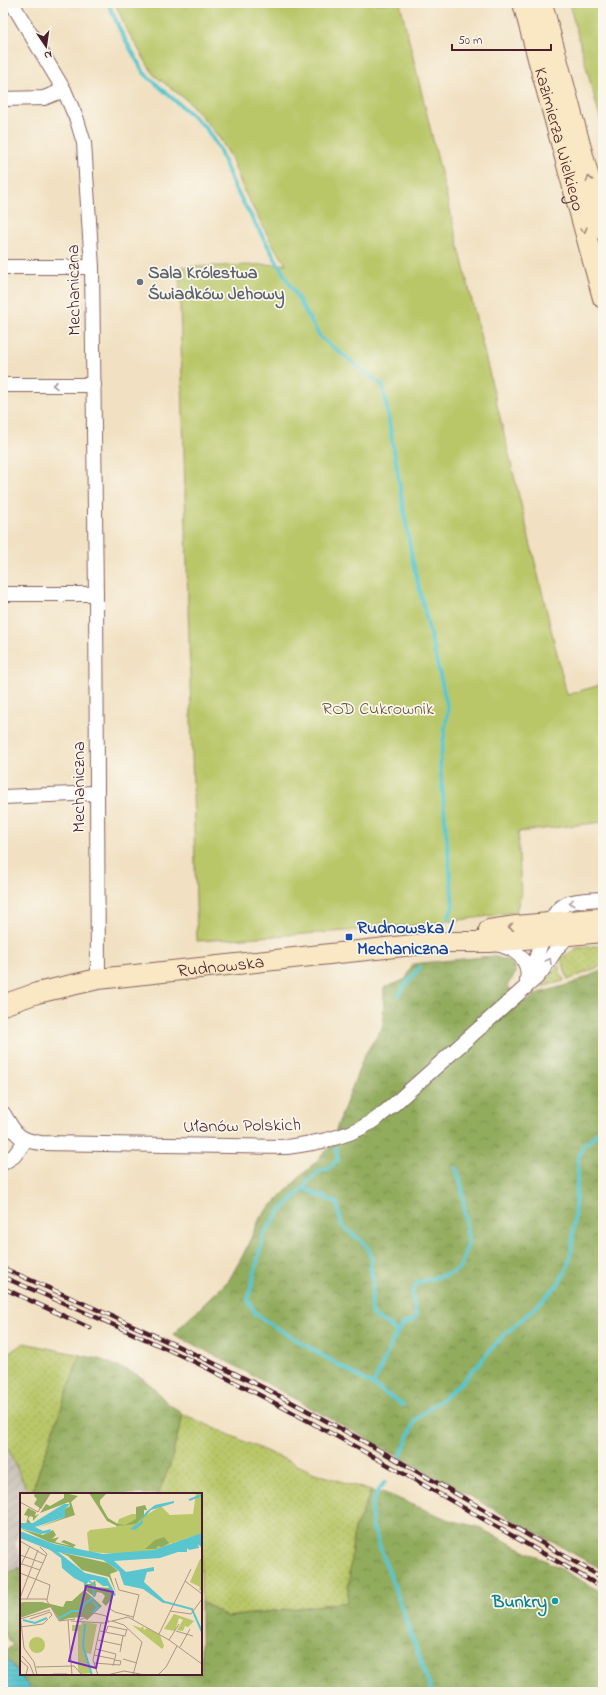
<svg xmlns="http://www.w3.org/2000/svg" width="606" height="1695" font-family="'Indie Flower',sans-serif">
	<defs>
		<pattern id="industrial-furrows" width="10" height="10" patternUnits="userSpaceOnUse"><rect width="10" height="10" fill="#c9c3b8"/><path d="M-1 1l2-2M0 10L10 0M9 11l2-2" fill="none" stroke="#aea79e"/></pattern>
		<pattern id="grass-dots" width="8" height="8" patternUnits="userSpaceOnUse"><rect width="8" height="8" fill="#b9c769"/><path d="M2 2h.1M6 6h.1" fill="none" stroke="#a1aa5b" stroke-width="1.8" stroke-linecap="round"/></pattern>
		<pattern id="forest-crowns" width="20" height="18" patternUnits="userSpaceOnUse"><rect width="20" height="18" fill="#92ac5d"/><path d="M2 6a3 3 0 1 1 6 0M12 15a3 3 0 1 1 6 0" fill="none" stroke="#798b4d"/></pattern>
		<pattern id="water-rules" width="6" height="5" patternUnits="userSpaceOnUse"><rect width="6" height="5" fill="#59c6cf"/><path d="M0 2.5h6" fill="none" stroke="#4ca0a8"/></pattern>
	</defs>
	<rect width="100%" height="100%" fill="#fbf7ec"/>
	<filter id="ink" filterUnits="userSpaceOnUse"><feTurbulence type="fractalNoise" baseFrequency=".025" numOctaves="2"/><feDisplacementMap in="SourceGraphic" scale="8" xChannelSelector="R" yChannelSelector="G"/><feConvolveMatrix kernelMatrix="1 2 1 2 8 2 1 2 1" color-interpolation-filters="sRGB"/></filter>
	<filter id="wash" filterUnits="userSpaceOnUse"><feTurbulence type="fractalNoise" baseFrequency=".012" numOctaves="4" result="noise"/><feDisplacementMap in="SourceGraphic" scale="16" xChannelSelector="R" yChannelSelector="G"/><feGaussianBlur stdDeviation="0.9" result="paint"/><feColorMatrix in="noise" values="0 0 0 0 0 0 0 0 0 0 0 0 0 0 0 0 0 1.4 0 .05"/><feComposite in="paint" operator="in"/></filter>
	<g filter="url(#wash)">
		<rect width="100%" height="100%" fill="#f1e1c2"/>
		<path fill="url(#industrial-furrows)" d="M3,1442H5L29,1494H21V1525L15,1544L21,1555V1567L3,1576Z"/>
		<g fill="url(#grass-dots)" stroke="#82734a">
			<path d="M603,945V965L568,980L561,958L577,948Z"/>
			<path d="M558,965L564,981L541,987L548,980Z"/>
			<path d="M24,1343L80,1355L31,1494H29L5,1442H3V1357Z"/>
			<path d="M183,1414L315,1473L371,1491L360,1519L354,1528L348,1602L227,1617L201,1601V1494H158L170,1465Z"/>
		</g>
		<g fill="url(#forest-crowns)" stroke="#6e6644">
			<path d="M493,956L507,960L515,967V974L507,986L526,1002L536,994L570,984L603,970V1570L232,1364L173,1334L229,1280L243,1255L261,1216L329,1148L364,1056L383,1026L384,988L406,979L413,964Z"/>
			<path d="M80,1355L102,1360L138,1375L153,1387L166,1402L183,1414L170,1465L158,1494H31Z"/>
			<path d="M371,1491L385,1493L449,1520L475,1526L548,1562L603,1593V1692H33L3,1653L13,1645L3,1632V1576L21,1567V1674H201V1601L227,1617L347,1602L354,1528L360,1519Z"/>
		</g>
		<g fill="#b9c769" stroke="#82734a">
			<path d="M115,3H400L567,695L603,684V822L518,832L521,895L516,912C410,929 303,934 197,941L179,267L286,264L273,245L244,191L231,157L219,137L189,102L154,75L127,30Z"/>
			<path d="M569,3H603V129Z"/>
		</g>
		<path fill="url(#water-rules)" stroke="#52727d" d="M3,1653L33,1692H3Z"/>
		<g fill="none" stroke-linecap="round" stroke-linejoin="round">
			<g stroke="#59c6cf" stroke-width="4">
				<path d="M108,3L121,32L144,73L206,128L219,149L235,188L320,337L383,386L412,558L448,709L440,763L453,906L448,918"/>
				<path d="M398,995L420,967"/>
				<path d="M336,1148L338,1160L329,1168L320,1171L307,1182L304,1188L280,1211L264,1234L248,1300L255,1313L278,1329L376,1387L403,1405"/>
				<path d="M304,1188L337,1203L342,1226L363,1242L368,1248L372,1260L370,1267L373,1280L371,1313C381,1324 389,1320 396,1334L373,1385"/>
				<path d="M396,1334L403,1324L413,1321L416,1314L412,1293L417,1283L452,1273L461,1267L468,1242L462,1187L456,1168"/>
				<path d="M400,1457L415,1421L422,1414L445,1397L465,1379L502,1337L539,1304L560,1282L568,1266L572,1248L579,1156L583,1146L603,1128"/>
				<path d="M385,1482C371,1498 370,1508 373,1528L432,1692"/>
			</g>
		</g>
	</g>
	<g filter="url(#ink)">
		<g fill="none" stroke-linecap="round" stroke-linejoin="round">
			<g stroke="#846360" stroke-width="16">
				<g id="minor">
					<path d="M12,3L64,90L77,120L84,143L92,267L96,594L98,979"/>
					<path d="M3,99L44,98L64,90"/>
					<path d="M3,267H92"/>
					<path d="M3,385H94"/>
					<path d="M3,594H96"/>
					<path d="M3,797L96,793"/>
					<path d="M496,944C514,948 531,959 527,980"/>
					<path d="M527,984C537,964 544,914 566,904C577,899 591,900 603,899"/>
					<path d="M3,1113C15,1132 16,1140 41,1143L287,1147C315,1143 346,1138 370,1123C378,1118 385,1112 392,1106L537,977C550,963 555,944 572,935"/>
					<path d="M3,1163L14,1156L26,1140"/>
				</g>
			</g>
			<g stroke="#846360" stroke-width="22">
				<g id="secondary">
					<path id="s1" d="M523,3L603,298"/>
					<path d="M542,3L603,230"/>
					<path d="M489,930L516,926L603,918"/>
					<path id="s2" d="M3,1005L37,993L98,979L441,942H490L603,932"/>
				</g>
			</g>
			<use href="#minor" stroke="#fff" stroke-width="14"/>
			<use href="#secondary" stroke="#fae7c3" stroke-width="20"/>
			<g stroke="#4a1f2b" stroke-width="4.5">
				<g id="rail">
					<path d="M3,1268C92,1307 181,1346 268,1390C382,1449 492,1515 603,1578"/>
					<path d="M3,1277C71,1306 139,1335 205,1367C340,1435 471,1512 603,1588"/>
					<path d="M3,1288L90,1328"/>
				</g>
			</g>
			<use href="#rail" stroke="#fbf7ec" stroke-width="3" stroke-dasharray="9" stroke-linecap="butt"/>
		</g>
		<defs><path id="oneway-chevron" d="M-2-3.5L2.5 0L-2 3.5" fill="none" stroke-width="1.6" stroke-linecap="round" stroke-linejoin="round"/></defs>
		<g stroke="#a28377">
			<use href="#oneway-chevron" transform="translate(589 179) rotate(-105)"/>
			<use href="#oneway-chevron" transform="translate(584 230) rotate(75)"/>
			<use href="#oneway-chevron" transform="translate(511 927) rotate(172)"/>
		</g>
		<g stroke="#ae9aa0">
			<use href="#oneway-chevron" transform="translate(55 385) rotate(-180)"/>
			<use href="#oneway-chevron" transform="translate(572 903) rotate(166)"/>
			<use href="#oneway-chevron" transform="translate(549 961) rotate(-60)"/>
		</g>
	</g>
	<circle fill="#6b7280" stroke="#fbf7ec" stroke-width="1.5" cx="140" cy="282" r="4"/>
	<rect fill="#1a4fb4" stroke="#fbf7ec" stroke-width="1.5" x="345" y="933" width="8" height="8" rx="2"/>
	<circle fill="#0f9aa8" stroke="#fbf7ec" stroke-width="1.5" cx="555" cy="1601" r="4"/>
	<g text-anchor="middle" stroke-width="3.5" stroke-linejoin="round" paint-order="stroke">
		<g font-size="18" fill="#4a1f2b" stroke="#fbf7ec">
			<text dy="6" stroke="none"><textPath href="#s1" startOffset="141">Kazimierza Wielkiego</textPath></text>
			<text transform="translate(73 290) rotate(-91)" y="6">Mechaniczna</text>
			<text transform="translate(78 787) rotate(-90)" y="6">Mechaniczna</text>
			<text dy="6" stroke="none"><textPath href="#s2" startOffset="222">Rudnowska</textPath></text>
			<text transform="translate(242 1125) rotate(-1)" y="6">Ułanów Polskich</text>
		</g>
		<g font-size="18" font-weight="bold" fill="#5b616d" stroke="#fbf7ec" text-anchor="start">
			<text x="148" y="278">Sala Królestwa<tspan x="148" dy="21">Świadków Jehowy</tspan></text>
		</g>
		<g font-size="18" fill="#6b513e" stroke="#fbf7ec">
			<text x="378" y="714">ROD Cukrownik</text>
		</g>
		<g font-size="18" font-weight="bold" fill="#164399" stroke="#fbf7ec" text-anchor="start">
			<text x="357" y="933">Rudnowska /<tspan x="357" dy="21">Mechaniczna</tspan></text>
		</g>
		<g font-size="18" font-weight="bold" fill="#0d838f" stroke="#fbf7ec" text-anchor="end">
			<text x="547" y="1607">Bunkry</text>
		</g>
	</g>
	<g transform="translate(20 1493)">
		<rect width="182" height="182" fill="#f1e1c2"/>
		<path d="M176,0H182V40L176,45L174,43L165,46V48L155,49L154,52L151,50L146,54L125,59L100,61L69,59L67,40L70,37L96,34L99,26L112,21H128L141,13L150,22L173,21ZM180,66H182V98L179,97L180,94L170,89Z" fill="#b9c769"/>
		<path d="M15,0H31L21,16L14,11L17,6L14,3ZM44,0L58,3L51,9L55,22L16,35L45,24V16L50,13L49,9L20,20L26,11L30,13L44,5ZM69,0H87L80,7V11L88,25L98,31L105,32L116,26V14L125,12L127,17H124V23L116,31L97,33L87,28ZM8,15L16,19L15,23L19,21L13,28V24L10,23L8,26L11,30L6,31L8,23L4,22ZM1,36L23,42L33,37L36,42L32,46L39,44L35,49L51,53L41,49L44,47L56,52L53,54L57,56L29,49ZM144,44L149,50L142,54L138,53L136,56H125L135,47ZM39,59L88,70L98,78L90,81L96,100L89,84L62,77L48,63ZM75,87L76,94L90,95L93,101V104L86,113L82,109L85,103L82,100L77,99L75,104L64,96L65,91H72ZM64,97L82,113L67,127L63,124L49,125L40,128L31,114L0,125V110L3,109H22L43,114L46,108H52Z" fill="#92ac5d"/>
		<path d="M154,121L169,126L174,128L168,134L165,133L163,138L157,137L163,127L159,125L155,138L144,136ZM62,129L77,131L71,161L66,160L72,180L61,181L58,177V138H52V132H61ZM112,132L121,135L123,133L124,137L127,135L140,142L144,153L142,156ZM9 152a8 8 0 1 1 16 0a8 8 0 1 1-16 0Z" fill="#b9c769"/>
		<path d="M154,8V10L131,17L122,27L123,30L115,37L110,36L120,29L126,19L135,12ZM44,11H50L45,16V24L15,34L23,38L31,36L30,40L20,41L0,35V30H13ZM0,38L34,51L83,61L134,57L182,40V55L178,51L179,55L169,57L167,55V59H158L140,65L94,68L106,79L134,74V78L127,79L124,89L147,110H143L123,96L104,92L99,78L83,67L38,59L65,80L87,85L96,102L94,103L88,93H83L75,87H70L64,94V90L54,85L42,75L41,65L30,57L0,45Z" fill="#59c6cf"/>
		<path fill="none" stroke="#59c6cf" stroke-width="2" d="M169,7L182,2M69,88L73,91L74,104M72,108L78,114L73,120M145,109L172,116L182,139M39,125L52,118H61L64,111L73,105M3,127L15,130L27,125M65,131L63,153L72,182"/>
		<path fill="none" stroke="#ae9386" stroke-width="1" d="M0,9L18,19L28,0M0,48L26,63M0,62L23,70M2,71L20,77M1,72L10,53M0,80L30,92M95,85L99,97L119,102L113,126M165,88L182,101M0,105L18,57M1,106H26L39,128L55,126M7,106L27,61L20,54M27,107L30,92M91,110L90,116L95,119L113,124M150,118L171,121L182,106M0,121L4,155L14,169L17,182M0,126L30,117M10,126L30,119L32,122L29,125M48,127L52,182M60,127L74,120L86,123L89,129M51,128L84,130L108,124L149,147L182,171M92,128L104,132L122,149L113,182M0,134L23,131L28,126M80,138L105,143L107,136M156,138L173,143M86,139L88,133L107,137M139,141L171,76M78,147L101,152M149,147L159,131M160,154L170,136M76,156L96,161L93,173M100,159L103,143M74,162L94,166M2,163L10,172L14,182M103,166L117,170M0,167L8,174L6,182M74,170L100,172L101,168L94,167M16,174L54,173L62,182M33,181H47M78,182L73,167L81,130M87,182L104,178L125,182M138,182L146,174L157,153"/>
		<path fill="#7b2cbf" fill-opacity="0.15" stroke="#7b2cbf" stroke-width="2" d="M66,93L93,99L76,175L49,168Z"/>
		<rect width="182" height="182" fill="none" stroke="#4a1f2b" stroke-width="2"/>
	</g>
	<rect width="606" height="1695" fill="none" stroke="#fbf7ec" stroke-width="16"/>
	<g transform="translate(46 46) rotate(167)" stroke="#fbf7ec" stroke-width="3" paint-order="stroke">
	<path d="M0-3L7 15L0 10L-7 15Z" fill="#4a1f2b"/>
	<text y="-6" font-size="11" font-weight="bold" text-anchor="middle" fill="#4a1f2b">N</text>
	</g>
	<path d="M452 44v6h99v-6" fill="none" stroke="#4a1f2b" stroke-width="2"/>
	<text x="458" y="44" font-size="12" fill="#4a1f2b" stroke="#fbf7ec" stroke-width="3" paint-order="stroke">50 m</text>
</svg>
